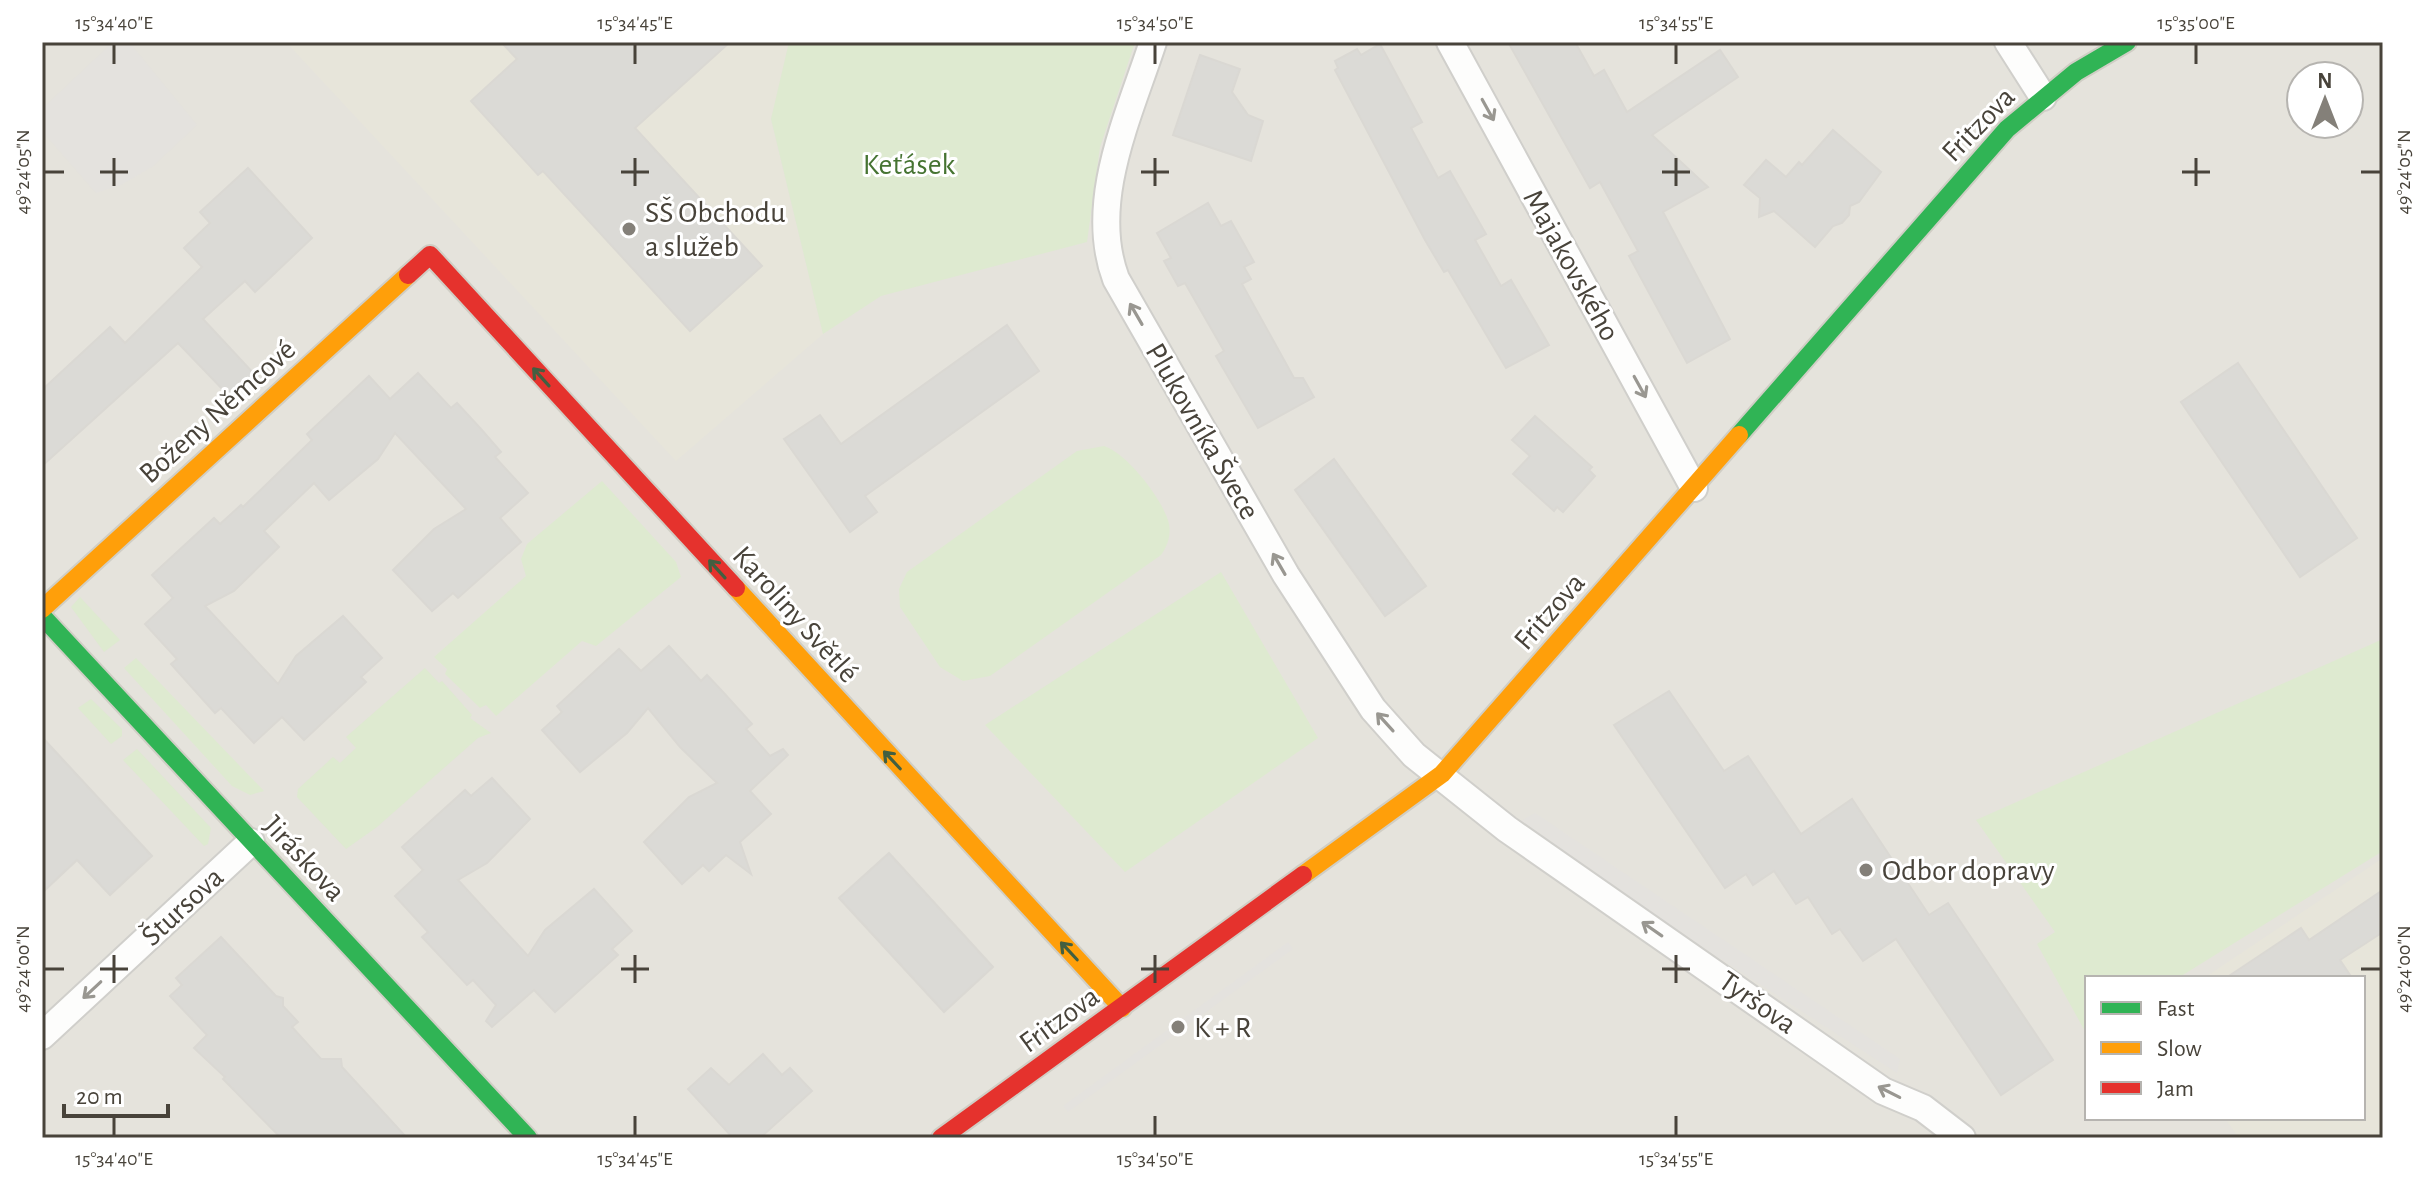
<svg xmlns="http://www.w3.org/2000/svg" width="2425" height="1180" font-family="'Alegreya Sans',sans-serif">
	<rect width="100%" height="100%" fill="#f2f1ed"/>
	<path fill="#e5e3dc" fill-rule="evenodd" d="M42,42H2383V1138H42ZM2301,76H2349V124H2301ZM2087,978H2363V1118H2087Z"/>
	<g fill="#e7e5da">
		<path d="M286,42H789L771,120L823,334L676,461Z"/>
		<path d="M2383,858V1138H2239L2225,1118H2363V978H2204Z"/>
	</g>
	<g fill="#deead0">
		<path d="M789,42H1135L1100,147L1087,242L881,296L823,334L771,119Z"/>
		<path d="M1104,446C1127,453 1164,501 1169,524C1171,535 1168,545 1161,555L990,676L963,681L940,667L900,607L899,589L907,572L1077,451Z"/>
		<path d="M602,481L676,562L681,577L596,646L582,641L496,716L486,705L480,708L445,674L447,669L434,657L526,576L521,559L527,544Z"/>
		<path d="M1221,572L1318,738L1125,872L985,725Z"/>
		<path d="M80,597L120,640L104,652L71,607Z"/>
		<path d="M2383,639V851L2178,978H2087V1035L2037,944L2055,932L1976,820Z"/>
		<path d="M136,658L264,791L250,795L232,786L124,668Z"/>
		<path d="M425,668L439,683L442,681L472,715L470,718L491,733L478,738L377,827L346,849L297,797L298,789L333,757L340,763L356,748L346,737Z"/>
		<path d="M91,699L122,729V736L111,744L78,708Z"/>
		<path d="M137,749L211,828L208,844L204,846L123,760Z"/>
	</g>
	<g fill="#e4e2de">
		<path d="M113,42H129L197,125L152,167L121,185L96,193L42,131V109Z"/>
		<path d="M1535,813L1900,1059L1897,1073L1514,825Z"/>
		<path d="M1288,942L1293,949L1068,1112L1063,1106Z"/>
	</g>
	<g fill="#dbdad6" stroke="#dad8d3" stroke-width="2">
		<path d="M501,42H730L635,128L762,266L690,331L543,171L538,175L471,101L517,59Z"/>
		<path d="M1508,42H1575L1594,76L1604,70L1627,112L1720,50L1738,77L1652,135L1708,187L1663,212L1730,339L1687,363L1629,256L1638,251L1600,182L1590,188Z"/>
		<path d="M1380,44L1422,122L1411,128L1438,178L1450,171L1486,234L1475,240L1501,286L1511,280L1549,345L1506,368L1448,270L1444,272L1425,240L1335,70L1338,68L1335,61L1357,49L1361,55Z"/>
		<path d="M1200,55L1240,69L1232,92L1248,115L1263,121L1251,161L1173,135Z"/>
		<path d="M1833,130L1881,172L1859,202L1850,206L1849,215L1842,223L1833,226L1815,247L1774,211L1759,217L1760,198L1744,185L1766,160L1786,177L1799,162L1802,165Z"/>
		<path d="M248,168L312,238L255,292L245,281L203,319L256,376L231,398L178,343L42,466V390L110,327L125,343L202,267L184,248L210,223L200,212Z"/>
		<path d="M1208,203L1221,226L1231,221L1254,262L1244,267L1251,279L1242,284L1294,378H1303L1314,397L1258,428L1216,356L1224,351L1185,283L1178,286L1164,261L1171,258L1157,233Z"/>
		<path d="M1007,325L1039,371L865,496L877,512L850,532L784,439L820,415L841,444Z"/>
		<path d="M2238,363L2357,538L2300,577L2181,402Z"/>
		<path d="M418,373L451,408L457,403L481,429L501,452L495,457L528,493L500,518L521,542L458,598L453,593L432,611L393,570L434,529L466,509L425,465L395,433L378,459L329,500L314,483L264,531L279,547L234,591L205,606L278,684L296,656L343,616L382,658L361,677L366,682L304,740L282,717L254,743L221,708L215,713L171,664L177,659L145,624L173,598L152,575L214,518L220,524L241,505L243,507L312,440L307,434L369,376L390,399Z"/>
		<path d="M1535,416L1592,467L1589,470L1595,476L1563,512L1557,507L1554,511L1513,474L1530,456L1512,440Z"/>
		<path d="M1334,459L1426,586L1385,616L1295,490Z"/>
		<path d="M669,646L701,681L707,675L723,692L752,724L746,729L770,756L783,749L788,755L750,791L771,814L740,842L751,874L726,855L709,871L703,865L682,884L644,842L689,797L717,783L680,747L648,708L627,733L580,772L542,730L562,712L557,706L619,649L641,671Z"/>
		<path d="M1669,691L1724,771L1748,756L1801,834L1852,799L1929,915L1948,903L2053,1060L2001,1095L1896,939L1863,961L1840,929L1832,934L1808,897L1796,904L1774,871L1753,885L1746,874L1725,888L1614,725Z"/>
		<path d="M42,737L152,856L110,895L77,860L42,893Z"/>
		<path d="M492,778L530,819L487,863L458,880L528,956L545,930L594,889L632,931L612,949L618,955L555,1012L534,990L492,1027L486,1021L496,1005L473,980L467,985L422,937L428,932L395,896L423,870L402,847L465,790L471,796Z"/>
		<path d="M889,853L993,967L944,1012L839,898Z"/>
		<path d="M2383,890V932L2340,960L2352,978H2226L2301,928L2309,940Z"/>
		<path d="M221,937L276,996L283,998V1006L298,1022L292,1027L321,1059H341L342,1067L407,1138H281L223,1079L225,1077L194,1048L207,1035L170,996L182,985L176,978Z"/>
		<path d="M763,1054L782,1075L790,1068L812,1091L760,1138H733L688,1089L711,1068L729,1085Z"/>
	</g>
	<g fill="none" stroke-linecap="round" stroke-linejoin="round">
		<g stroke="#d0cfcb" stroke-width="30">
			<g id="street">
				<path d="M1153,42C1129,116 1087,202 1116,279L1286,575L1373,709L1414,755L1507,829L1883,1091L1923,1108L1962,1138"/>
				<path d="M1450,42L1694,488"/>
				<path d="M2008,42L2043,97"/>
				<path d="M42,1036L251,842"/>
			</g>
		</g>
		<g stroke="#d0cec5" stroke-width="22">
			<g id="fast">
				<path d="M1739,435L2007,129L2076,72L2127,42"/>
				<path d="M42,616L528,1138"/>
			</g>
		</g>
		<g stroke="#d0cec5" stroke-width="22">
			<g id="slow">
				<path d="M736,588L1122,1008"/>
				<path d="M42,609L408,275"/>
				<path d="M1303,875L1442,774L1739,435"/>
			</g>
		</g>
		<g stroke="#d0cec5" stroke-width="22">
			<g id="jam">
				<path d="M408,275L430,255L736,588"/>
				<path d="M941,1138L1303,875"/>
			</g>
		</g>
		<use href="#street" stroke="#fdfdfc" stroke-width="26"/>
		<use href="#fast" stroke="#30b455" stroke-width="18"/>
		<use href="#slow" stroke="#ff9f0a" stroke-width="18"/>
		<use href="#jam" stroke="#e5322d" stroke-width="18"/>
	</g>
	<defs><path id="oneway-shaft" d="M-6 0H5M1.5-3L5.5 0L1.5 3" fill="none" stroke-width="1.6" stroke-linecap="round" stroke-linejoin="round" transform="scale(2)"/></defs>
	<g stroke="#999791">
		<use href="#oneway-shaft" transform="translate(1488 110) rotate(61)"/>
		<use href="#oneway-shaft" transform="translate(1136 314) rotate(-120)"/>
		<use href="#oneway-shaft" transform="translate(1640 387) rotate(61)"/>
		<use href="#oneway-shaft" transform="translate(1279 564) rotate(-120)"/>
		<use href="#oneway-shaft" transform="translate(1385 722) rotate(-132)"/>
		<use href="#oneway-shaft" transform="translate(1652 929) rotate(-145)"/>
		<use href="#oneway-shaft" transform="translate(92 990) rotate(137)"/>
		<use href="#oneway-shaft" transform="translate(1889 1092) rotate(-153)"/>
	</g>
	<g stroke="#425f41">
		<use href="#oneway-shaft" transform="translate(541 377) rotate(-132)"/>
		<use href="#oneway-shaft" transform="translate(717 569) rotate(-132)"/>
		<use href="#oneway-shaft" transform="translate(892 760) rotate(-133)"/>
		<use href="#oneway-shaft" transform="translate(1069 951) rotate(-133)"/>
	</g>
	<path fill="none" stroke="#48433a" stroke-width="3" d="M114,44V64M635,44V64M1155,44V64M1676,44V64M2196,44V64M114,158V186M635,158V186M1155,158V186M1676,158V186M2196,158V186M44,172H64M100,172H128M621,172H649M1141,172H1169M1662,172H1690M2182,172H2210M2361,172H2381M114,955V983M635,955V983M1155,955V983M1676,955V983M44,969H64M100,969H128M621,969H649M1141,969H1169M1662,969H1690M2361,969H2381M114,1116V1136M635,1116V1136M1155,1116V1136M1676,1116V1136"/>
	<g fill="#848079" stroke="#fff" stroke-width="3">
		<circle cx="629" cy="229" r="8"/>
		<circle cx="1866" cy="870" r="8"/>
		<circle cx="1178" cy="1027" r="8"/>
	</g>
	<g text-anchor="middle" stroke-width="6" stroke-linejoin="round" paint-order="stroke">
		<g font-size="30" fill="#48433a" stroke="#fff">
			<text transform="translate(1978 124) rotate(-46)" y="10">Fritzova</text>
			<text transform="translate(1572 265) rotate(61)" y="10">Majakovského</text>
			<text transform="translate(217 411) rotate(-42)" y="10">Boženy Němcové</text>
			<text transform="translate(1203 431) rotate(60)" y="10">Plukovníka Švece</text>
			<text transform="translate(1549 611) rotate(-49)" y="10">Fritzova</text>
			<text transform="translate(796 614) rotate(48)" y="10">Karoliny Světlé</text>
			<text transform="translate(305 858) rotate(47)" y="10">Jiráskova</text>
			<text transform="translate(182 906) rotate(-43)" y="10">Štursova</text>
			<text transform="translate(1758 1002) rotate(35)" y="10">Tyršova</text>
			<text transform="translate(1059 1019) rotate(-36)" y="10">Fritzova</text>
		</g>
		<g font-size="30" fill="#467432" stroke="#fff">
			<text x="909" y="174">Keťásek</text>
		</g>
		<g font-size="30" fill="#48433a" stroke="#fff" text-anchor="start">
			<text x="645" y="222">SŠ Obchodu<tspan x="645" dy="34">a služeb</tspan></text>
			<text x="1882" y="880">Odbor dopravy</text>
			<text x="1194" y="1037">K + R</text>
		</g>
	</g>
	<rect width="2425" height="1180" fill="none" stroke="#ffffff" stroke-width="88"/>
	<rect x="2085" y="976" width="280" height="144" fill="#ffffff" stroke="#b6b4b0" stroke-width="2"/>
	<rect x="2101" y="1002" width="40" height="12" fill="#30b455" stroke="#b6b4b0" stroke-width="2"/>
	<text x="2157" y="1016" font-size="24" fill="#48433a">Fast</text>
	<rect x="2101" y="1042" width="40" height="12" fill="#ff9f0a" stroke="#b6b4b0" stroke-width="2"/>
	<text x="2157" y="1056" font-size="24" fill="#48433a">Slow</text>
	<rect x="2101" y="1082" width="40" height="12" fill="#e5322d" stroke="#b6b4b0" stroke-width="2"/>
	<text x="2157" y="1096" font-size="24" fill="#48433a">Jam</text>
	<g transform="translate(2325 100)"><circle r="38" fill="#ffffff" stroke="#b6b4b0" stroke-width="2"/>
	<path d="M0-6L14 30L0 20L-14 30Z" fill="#848079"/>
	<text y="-12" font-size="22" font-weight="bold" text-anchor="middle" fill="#48433a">N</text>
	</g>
	<path d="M64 1104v12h104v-12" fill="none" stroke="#48433a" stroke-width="4"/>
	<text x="76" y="1104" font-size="24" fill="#48433a" stroke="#ffffff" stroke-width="6" paint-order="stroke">20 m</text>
	<rect x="44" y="44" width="2337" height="1092" fill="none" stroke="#48433a" stroke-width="3"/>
	<g font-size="20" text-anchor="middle" fill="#48433a">
		<text x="114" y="29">15°34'40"E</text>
		<text x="635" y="29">15°34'45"E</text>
		<text x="1155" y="29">15°34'50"E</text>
		<text x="1676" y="29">15°34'55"E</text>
		<text x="2196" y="29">15°35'00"E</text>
		<text transform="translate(22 172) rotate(-90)" y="7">49°24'05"N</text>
		<text transform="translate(2403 172) rotate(-90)" y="7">49°24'05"N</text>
		<text transform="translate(22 969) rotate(-90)" y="7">49°24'00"N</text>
		<text transform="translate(2403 969) rotate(-90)" y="7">49°24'00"N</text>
		<text x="114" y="1165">15°34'40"E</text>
		<text x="635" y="1165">15°34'45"E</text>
		<text x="1155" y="1165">15°34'50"E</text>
		<text x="1676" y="1165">15°34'55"E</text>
	</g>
</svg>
